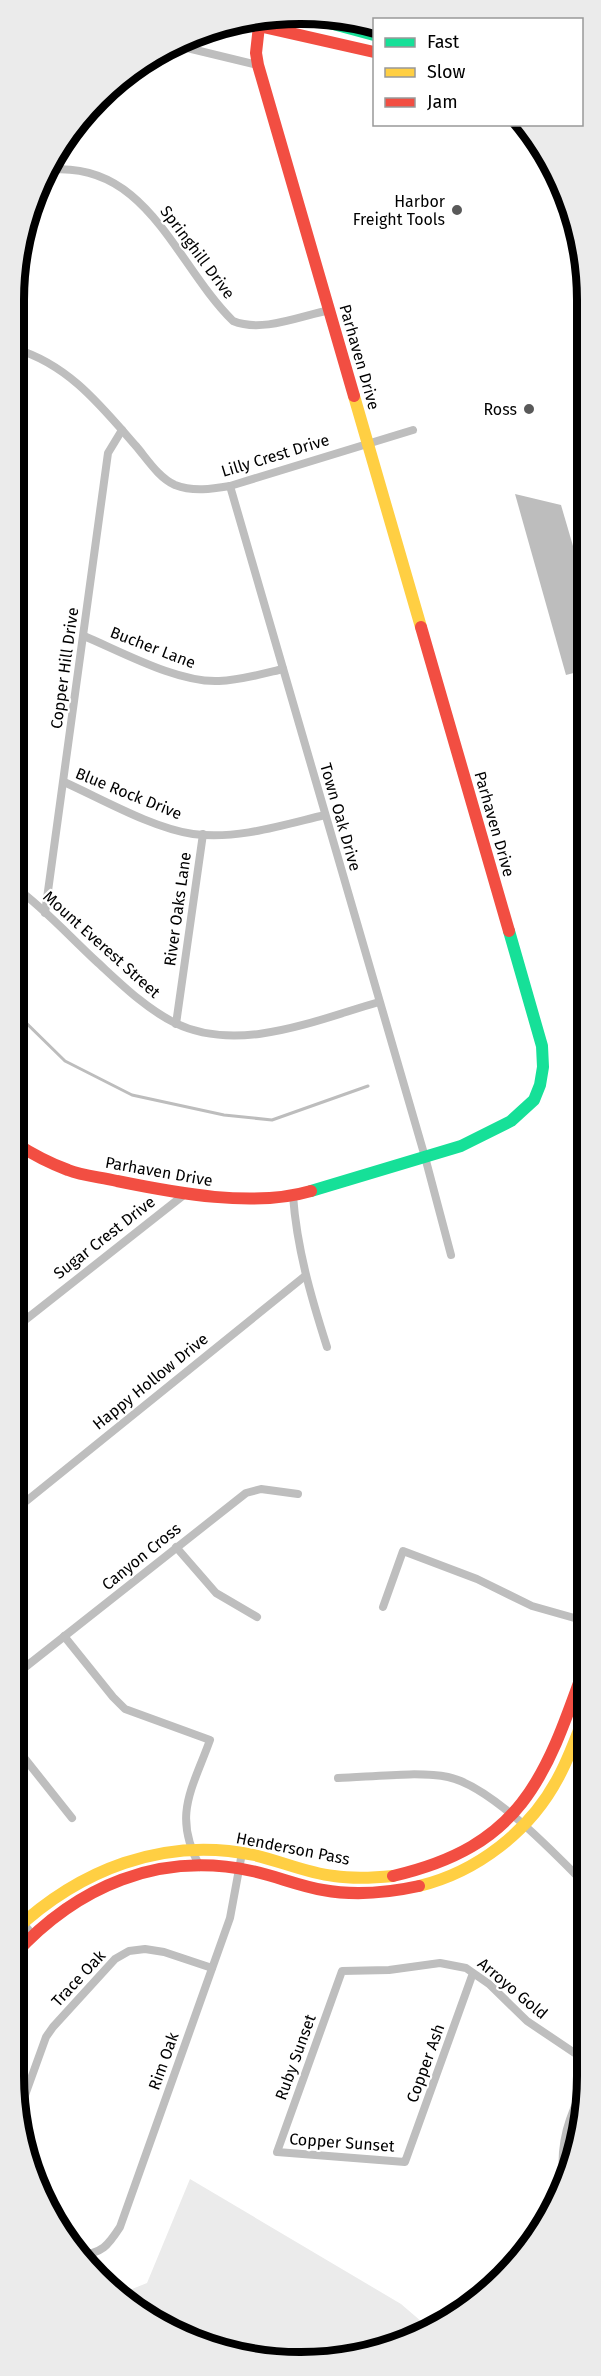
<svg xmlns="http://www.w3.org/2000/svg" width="601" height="2376" font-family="'Fira Sans',sans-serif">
	<rect width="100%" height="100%" fill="#fff"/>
	<path fill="#ebebeb" d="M190,2179L401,2304L429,2328L392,2347L281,2362L173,2333L122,2293L147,2283Z"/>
	<path fill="#bdbdbd" d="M515,494L561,505L585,587V670L566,675Z"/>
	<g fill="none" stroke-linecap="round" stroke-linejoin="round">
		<path stroke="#bdbdbd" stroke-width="3" d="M15,1012L65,1061L132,1095L224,1115L272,1120L368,1086"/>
		<g stroke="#bebebe" stroke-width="8">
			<path d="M179,46L258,65"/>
			<path d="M48,170C147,160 175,264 233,321C262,333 300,316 330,310"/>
			<path d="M16,349C69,365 101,406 136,446C147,459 159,478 175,485C193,492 212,489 230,486L413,430"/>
			<path d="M230,486L425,1157L451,1255"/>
			<path d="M84,636C122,652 178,683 219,681C241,680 262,674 283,669"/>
			<path d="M64,782C102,799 152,828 193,834C237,840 283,825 325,815"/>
			<path d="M15,887C44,908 70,937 96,961C121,984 145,1008 175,1023C239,1054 316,1020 379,1002"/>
			<path d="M45,913L108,453L122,430"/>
			<path d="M176,1024L203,834"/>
			<path d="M293,1196C297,1249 311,1297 327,1347"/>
			<path d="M15,1328L185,1194"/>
			<path d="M14,1511L305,1276"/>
			<path d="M176,1547L216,1593L257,1617"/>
			<path d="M383,1607L403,1551L477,1579L532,1606L585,1621"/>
			<path d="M64,1636L113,1697L125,1709L210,1740C192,1790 172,1815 200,1867"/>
			<path d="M14,1676L246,1493L261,1489L298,1494"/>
			<path d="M14,1745L72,1818"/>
			<path d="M338,1778C369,1777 419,1771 448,1777C491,1786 554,1853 585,1884"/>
			<path d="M14,1912L32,1934"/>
			<path d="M473,1973L405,2162L277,2152L342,1971L389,1970L440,1963L466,1968L489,1984L527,2021L585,2060"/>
			<path d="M20,2109L46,2037L53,2027L115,1959L129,1951L145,1949L164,1952L212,1968"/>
			<path d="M563,2177C560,2142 569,2116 585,2085"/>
			<path d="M79,2256C103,2252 107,2247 120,2227L230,1918L242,1853"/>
		</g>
		<g stroke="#16e098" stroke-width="12">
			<path d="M311,18L374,35"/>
			<path d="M311,1191L461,1146L511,1121L534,1100L540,1085L543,1067L542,1046L509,931"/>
		</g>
		<g stroke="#ffcf43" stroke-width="12">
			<path d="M354,396L421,627"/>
			<path d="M419,1886C477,1872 530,1831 558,1778C569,1758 577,1736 585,1714"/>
			<path d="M14,1931C79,1870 163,1836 254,1855C281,1861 306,1873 334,1876C354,1879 373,1878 393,1876"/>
		</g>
		<g stroke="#f24e42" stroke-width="12">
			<path d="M242,22L374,52"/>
			<path d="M259,26L256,53L258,65L354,396"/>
			<path d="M421,627L509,931"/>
			<path d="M15,1143C32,1154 49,1163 68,1170C83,1176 101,1177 117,1181C176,1193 253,1208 311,1191"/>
			<path d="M393,1876C522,1846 545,1779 585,1666"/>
			<path d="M14,1955C77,1886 159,1851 252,1871C276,1876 299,1886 323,1890C355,1896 387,1893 419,1886"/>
		</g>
	</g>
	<g fill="#595959" stroke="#fff" stroke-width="2">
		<circle cx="457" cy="210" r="6"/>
		<circle cx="529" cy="409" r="6"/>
	</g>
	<g text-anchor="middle" stroke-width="4.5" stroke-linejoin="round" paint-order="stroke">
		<g font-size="16" fill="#000" stroke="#fff" text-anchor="end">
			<text x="445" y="207">Harbor<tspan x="445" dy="18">Freight Tools</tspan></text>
			<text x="517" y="415">Ross</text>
		</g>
		<g font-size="16" fill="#000" stroke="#fff">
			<text transform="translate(198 252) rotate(53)" y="6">Springhill Drive</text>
			<text transform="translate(360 357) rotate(74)" y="6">Parhaven Drive</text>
			<text transform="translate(275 455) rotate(-17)" y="6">Lilly Crest Drive</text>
			<text transform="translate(153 647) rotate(21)" y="6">Bucher Lane</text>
			<text transform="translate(64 668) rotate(-82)" y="6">Copper Hill Drive</text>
			<text transform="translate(129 793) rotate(22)" y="6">Blue Rock Drive</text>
			<text transform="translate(341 817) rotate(74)" y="6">Town Oak Drive</text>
			<text transform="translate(495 824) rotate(74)" y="6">Parhaven Drive</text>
			<text transform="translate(177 909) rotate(-82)" y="6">River Oaks Lane</text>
			<text transform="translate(102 944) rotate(42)" y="6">Mount Everest Street</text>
			<text transform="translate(159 1171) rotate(10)" y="6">Parhaven Drive</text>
			<text transform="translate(104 1237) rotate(-38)" y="6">Sugar Crest Drive</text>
			<text transform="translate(150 1381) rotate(-39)" y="6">Happy Hollow Drive</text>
			<text transform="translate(141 1556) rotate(-39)" y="6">Canyon Cross</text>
			<text transform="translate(293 1848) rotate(11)" y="6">Henderson Pass</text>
			<text transform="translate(78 1978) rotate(-47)" y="6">Trace Oak</text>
			<text transform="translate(513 1988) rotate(40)" y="6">Arroyo Gold</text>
			<text transform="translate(295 2057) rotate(-70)" y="6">Ruby Sunset</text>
			<text transform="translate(163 2061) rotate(-70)" y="6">Rim Oak</text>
			<text transform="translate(425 2063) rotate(-70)" y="6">Copper Ash</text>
			<text transform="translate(342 2142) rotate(4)" y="6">Copper Sunset</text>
		</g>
	</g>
	<path d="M0 0H601V2376H0ZM300 24H301A276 276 0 0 1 577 300V2076A276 276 0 0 1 301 2352H300A276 276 0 0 1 24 2076V300A276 276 0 0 1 300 24Z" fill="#ebebeb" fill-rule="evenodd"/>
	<path fill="none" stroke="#000" stroke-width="8" d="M300 24H301A276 276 0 0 1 577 300V2076A276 276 0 0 1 301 2352H300A276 276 0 0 1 24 2076V300A276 276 0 0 1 300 24Z"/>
	<rect x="373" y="18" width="210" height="108" fill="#ffffff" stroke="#999999" stroke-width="1.5"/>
	<rect x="385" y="38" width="30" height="9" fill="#16e098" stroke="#999999" stroke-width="1.5"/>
	<text x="427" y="48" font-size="18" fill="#000000">Fast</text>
	<rect x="385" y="68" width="30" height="9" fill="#ffcf43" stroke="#999999" stroke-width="1.5"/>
	<text x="427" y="78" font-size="18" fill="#000000">Slow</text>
	<rect x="385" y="98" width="30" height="9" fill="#f24e42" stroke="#999999" stroke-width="1.5"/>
	<text x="427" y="108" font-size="18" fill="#000000">Jam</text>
</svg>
